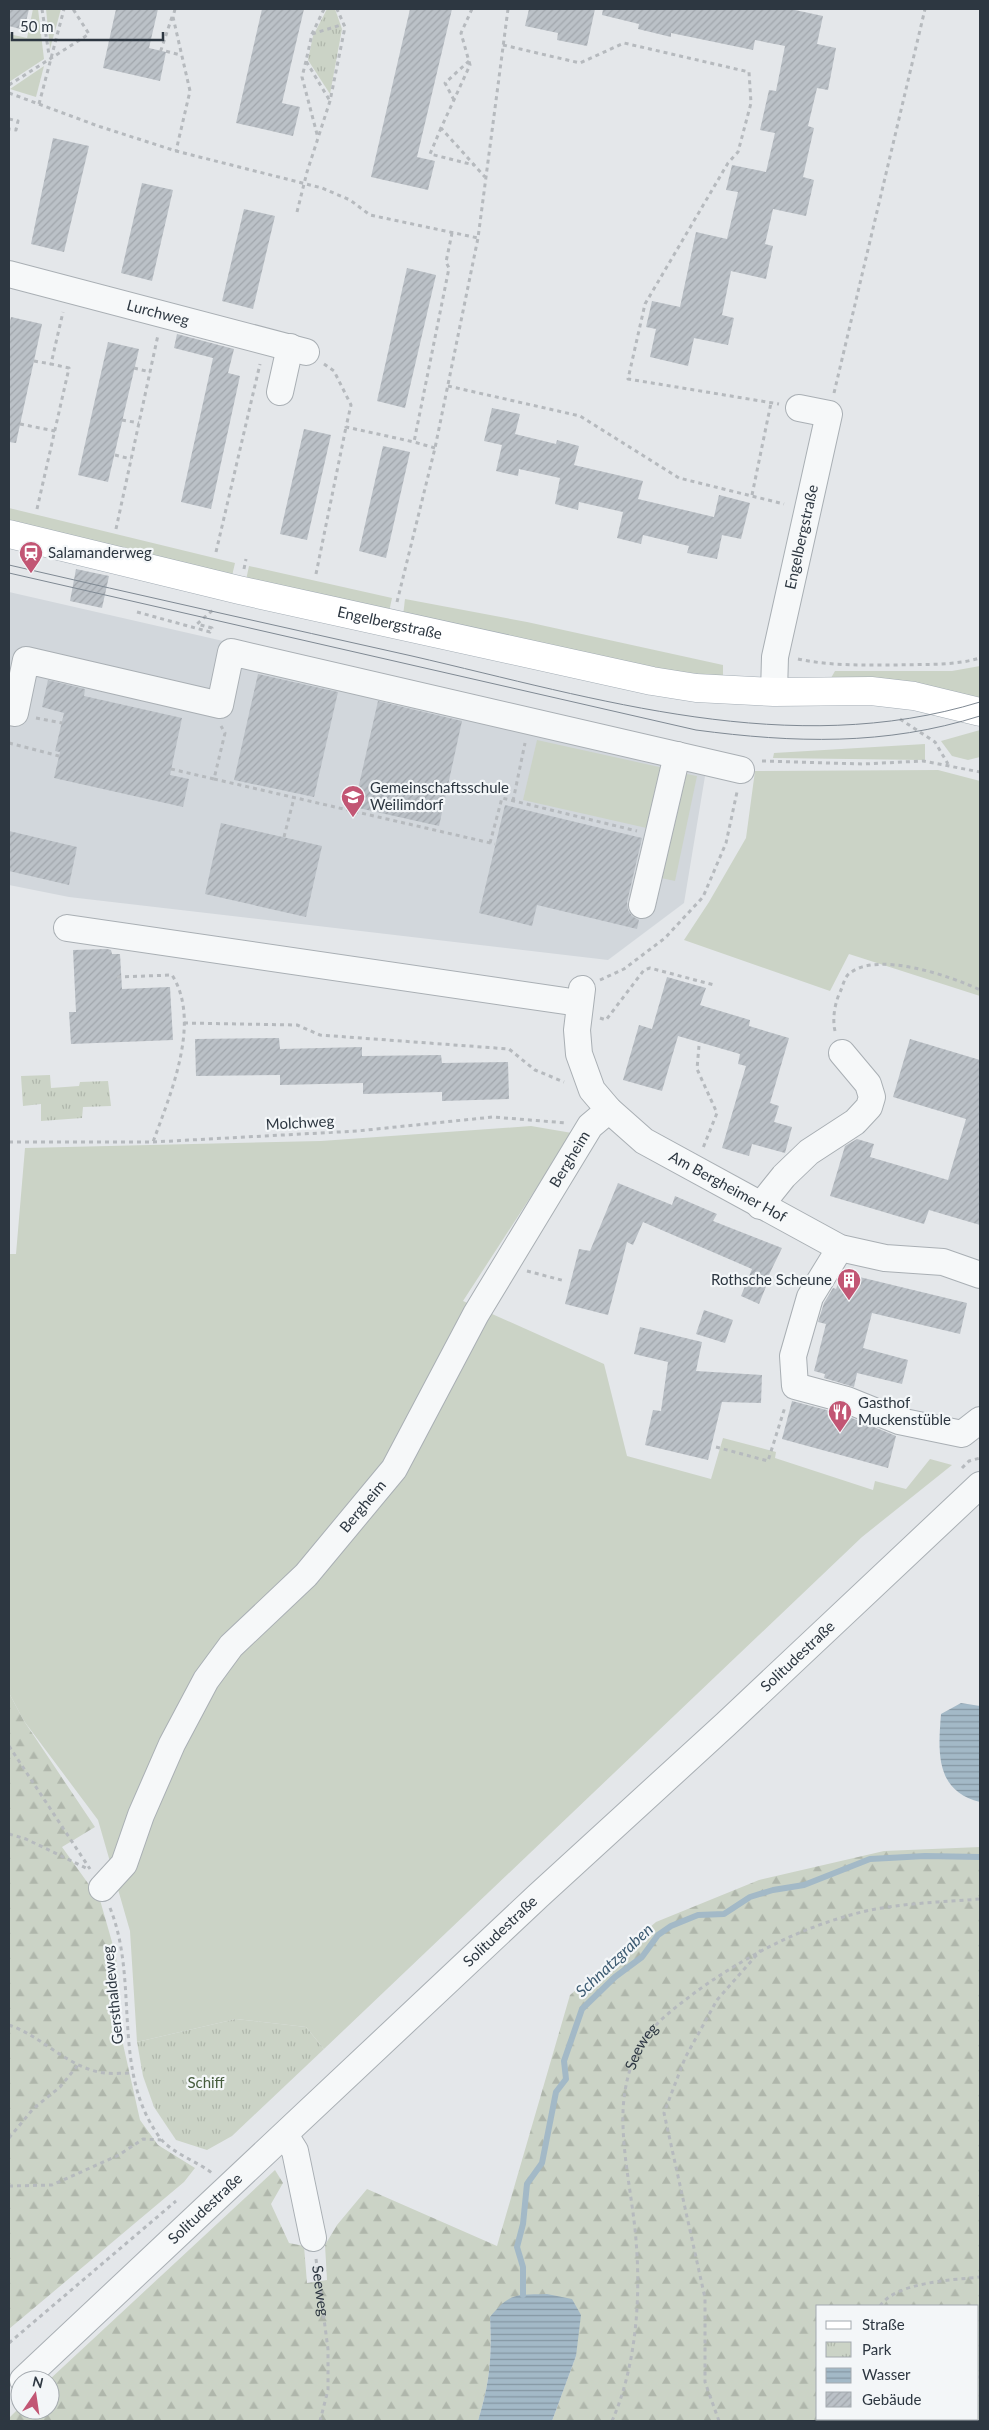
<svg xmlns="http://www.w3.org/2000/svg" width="989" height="2430" font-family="Lato,sans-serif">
	<defs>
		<pattern id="forest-firs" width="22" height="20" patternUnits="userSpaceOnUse" patternTransform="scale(1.25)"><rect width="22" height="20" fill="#cbd3c6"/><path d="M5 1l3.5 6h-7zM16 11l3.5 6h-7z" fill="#afb6ab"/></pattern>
		<pattern id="park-tufts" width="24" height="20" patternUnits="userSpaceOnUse" patternTransform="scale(1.25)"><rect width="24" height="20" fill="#cbd3c6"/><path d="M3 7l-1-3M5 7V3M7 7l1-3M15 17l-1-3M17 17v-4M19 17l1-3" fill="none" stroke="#afb6ab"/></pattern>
		<pattern id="water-rules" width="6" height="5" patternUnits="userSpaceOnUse" patternTransform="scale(1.25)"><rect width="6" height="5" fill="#a3b9c7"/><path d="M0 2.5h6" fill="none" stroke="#8597a3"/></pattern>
		<pattern id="building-hatch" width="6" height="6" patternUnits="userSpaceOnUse" patternTransform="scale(1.25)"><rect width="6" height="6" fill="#bbc1c7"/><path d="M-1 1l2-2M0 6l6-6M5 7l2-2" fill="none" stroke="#a1a6ac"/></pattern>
	</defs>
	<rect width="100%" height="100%" fill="#e4e7ea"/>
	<path fill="#d2d7dc" d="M9,592L709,752L684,903L608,960L69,897L9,885Z"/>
	<g fill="#cbd3c6">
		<path d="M33,9H38L44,59L9,82V34L27,38Z"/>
		<path d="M46,9H61L50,49Z"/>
		<path d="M44,66L36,97L10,89Z"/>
		<path d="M9,508L235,563L232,576L41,531L9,521Z"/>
		<path d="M249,566L392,598L389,612L246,580Z"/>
		<path d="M405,599L527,622L723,665V676L649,669L403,616Z"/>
		<path d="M980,666V703L831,678L835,671H952Z"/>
		<path d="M980,730V757L968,760L952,756L941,741Z"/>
		<path d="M537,740L664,768L651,829L523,800Z"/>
		<path d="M925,744V760L773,758L774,753Z"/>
		<path d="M938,770L980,781V996L849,954L830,991L684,940L709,902L746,838L755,771Z"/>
		<path d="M682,773L697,776L675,881L661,878Z"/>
		<path d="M531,1126L572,1133L463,1301L604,1364L627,1456L711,1479L723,1438L776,1452L775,1458L873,1490L875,1481L906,1489L930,1459L952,1465L862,1537L324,2049L306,2027L236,2019L137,2042L130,1931L98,1820L24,1721L9,1693V1254H16L25,1148L321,1141Z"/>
	</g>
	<g fill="url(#forest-firs)" fill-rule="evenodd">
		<path d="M9,1693L24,1721L95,1827L62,1847L100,1900L116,1956L123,2044L140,2120L158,2145L195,2168L184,2182L9,2329Z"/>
		<path d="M980,1847V2421H552L576,2356L490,2317C492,2357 490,2382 478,2421H9V2418L20,2407V2410H50L49,2380L275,2170L283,2183L271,2204L289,2243L304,2246L307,2283L327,2280L325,2245L337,2225L367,2189L497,2246L570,1995L656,1922L759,1880L884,1851ZM818,2306H978V2419H818Z"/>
	</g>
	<g fill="url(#park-tufts)">
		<path d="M327,9H335L342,29L330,94L308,60L313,36Z"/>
		<path d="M50,1075L51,1088L79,1086L80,1082L108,1081L111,1106L83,1107L82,1118L41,1121V1104L23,1106L21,1076Z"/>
		<path d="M236,2019L306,2027L324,2049L232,2136L207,2150L176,2140L154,2107L143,2076L137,2042Z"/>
	</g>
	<g fill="url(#water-rules)">
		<path d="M961,1703L980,1706V1802C935,1791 938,1752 941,1714Z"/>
		<path d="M547,2294L572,2299L581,2315L576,2356L552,2421H478C490,2382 492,2357 490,2317C510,2292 517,2295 547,2294Z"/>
	</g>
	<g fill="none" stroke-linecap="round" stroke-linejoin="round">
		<path stroke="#a3b9c7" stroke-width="6" d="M523,2295V2267L517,2247L523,2224L527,2184L542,2163L556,2092L566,2079L564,2061L582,2009L615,1977L642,1957L658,1935L671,1926L698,1915L724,1914L750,1897L773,1890L804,1885L870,1859L925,1856L980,1857"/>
	</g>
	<g fill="url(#building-hatch)">
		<path d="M9,9H29L24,30L9,26Z"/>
		<path d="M116,9H158L149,48L166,52L160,81L103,68Z"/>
		<path d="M262,9H304L282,103L300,107L293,136L236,123Z"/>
		<path d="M410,9H452L417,157L435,161L428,190L371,177Z"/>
		<path d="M529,9H595L587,46L557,40L558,33L525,26Z"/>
		<path d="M603,9H790L823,16L817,44L836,48L828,90L817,88L808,126L814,128L803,177L814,180L806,216L773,209L765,244L773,246L766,279L731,271L722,315L734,318L728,345L694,338L688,366L650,357L656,329L646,327L652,301L680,307L696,232L727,239L738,192L726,190L732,165L766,172L775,133L760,130L769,90L776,91L785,46L755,40L753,50L671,33V37L638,29L639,24L602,15Z"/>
		<path d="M53,138L89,146L64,252L31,244Z"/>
		<path d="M142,183L173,190L152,281L121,273Z"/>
		<path d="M244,209L275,216L253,309L222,301Z"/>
		<path d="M407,268L436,275L405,408L377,401Z"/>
		<path d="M11,317L42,324L16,443L9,442V326Z"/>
		<path d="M177,334L234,349L228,373L240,376L211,509L181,502L213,358L174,348Z"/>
		<path d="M108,342L139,349L108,482L78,475Z"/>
		<path d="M492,408L520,414L515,434L556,444L557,440L579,446L574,465L643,481L638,499L714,517L719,495L750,503L741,539L722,535L717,559L687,553L689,546L643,535L641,544L617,538L623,512L579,502L578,510L555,504L560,478L519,469L518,476L496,471L502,445L484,441Z"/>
		<path d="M304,429L331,435L307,540L280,534Z"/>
		<path d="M383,446L410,452L386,558L359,551Z"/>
		<path d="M76,569L109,576L102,608L70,601Z"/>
		<path d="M258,674L338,692L314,797L234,780Z"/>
		<path d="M48,680L85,689L84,696L182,718L170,775L189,779L183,807L54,778L60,752L55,751L64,713L42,707Z"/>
		<path d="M378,701L462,721L439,826L354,807Z"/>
		<path d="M505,805L642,838L627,902L628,910L632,916L639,920L637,929L537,905L532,926L479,913Z"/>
		<path d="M221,823L322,846L306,917L205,894Z"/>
		<path d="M9,831L77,847L69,885L9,871Z"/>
		<path d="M107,949L111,950L112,954H120L122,989L170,987L173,1040L71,1044L69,1012H76L73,950Z"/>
		<path d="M667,977L706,988L700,1005L750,1020L749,1026L789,1038L770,1103L779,1106L774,1122L792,1127L785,1153L752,1144L749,1156L722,1148L746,1066L738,1064L740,1054L678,1036L662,1091L623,1080L639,1025L652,1029Z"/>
		<path d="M279,1038L280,1049L362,1047V1056L441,1055L442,1063L508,1062L509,1099L442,1101V1092L363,1094V1083L280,1085V1075L196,1076L195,1039Z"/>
		<path d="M910,1039L980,1060V1225L929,1210L924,1224L830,1196L845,1146L857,1139L874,1144L870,1157L948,1180L966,1119L893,1097Z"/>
		<path d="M618,1183L672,1205L675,1196L717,1214L713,1221L782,1248L765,1283L767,1284L759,1304L741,1296L752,1269L643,1222L633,1245L627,1242L608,1315L565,1304L579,1249L590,1251Z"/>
		<path d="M843,1273L967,1303L960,1334L872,1313L863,1348L908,1360L902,1384L857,1373L854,1387L824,1378L825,1374L814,1371L826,1324L818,1322L824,1303L833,1288L836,1289Z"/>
		<path d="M704,1310L733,1320L725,1343L696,1334Z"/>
		<path d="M640,1327L702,1342L696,1371L762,1375L761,1403L722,1402L708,1460L645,1445L653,1410L661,1411L668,1362L634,1354Z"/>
		<path d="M792,1401L842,1414L896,1436L888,1468L782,1439Z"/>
	</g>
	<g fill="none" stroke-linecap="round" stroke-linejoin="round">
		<g stroke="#a9afb4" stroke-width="28">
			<g id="minor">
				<path id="s3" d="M9,274L306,352"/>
				<path d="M280,392L290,347"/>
				<path id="s4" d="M774,692L775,657L829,414L799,408"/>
				<path d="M9,712L15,713L26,660L220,705L231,652L741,770"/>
				<path d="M642,905L677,755"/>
				<path d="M67,928L579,1003"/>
				<path id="s5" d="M582,989L577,1030L579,1054L592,1090L609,1110L644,1141L840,1248L885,1258L943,1262L980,1275"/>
				<path d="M760,1206L784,1176L809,1152L855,1122L869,1107L872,1097L868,1084L842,1053"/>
				<path d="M840,1248L810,1297L793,1356L795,1386L847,1400L899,1421L962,1434L980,1420"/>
				<path id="s6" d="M102,1888L124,1864L141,1815L172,1744L206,1680L231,1646L306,1575L394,1469L476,1314L590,1126L609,1110"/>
				<path d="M285,2135L295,2151L313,2238"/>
				<path id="s7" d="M23,2380L538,1896L726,1724L980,1485"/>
			</g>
		</g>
		<g stroke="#a4adb5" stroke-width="29">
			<g id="major">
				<path id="s8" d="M9,534L239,590L652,681L696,688L774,692L871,691L914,696L980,712"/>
			</g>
		</g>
		<g stroke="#b6babe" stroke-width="3" stroke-dasharray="4 4" stroke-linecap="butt">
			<path d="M42,9L49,55"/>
			<path d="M175,9L173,17L190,91L176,151"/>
			<path d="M324,9L312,34L306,61L330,101"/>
			<path d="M472,9L461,33L470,65L441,128L485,177"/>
			<path d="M172,17L161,50L181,55"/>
			<path d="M312,34L344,24"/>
			<path d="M503,45L580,63L624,43L749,72L751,103L738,152L728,163L645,304L628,379L779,404"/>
			<path d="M306,61L302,77L318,138"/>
			<path d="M9,85L89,34L73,9"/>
			<path d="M9,93L98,126L176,151L322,188L350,200L370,215L478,238"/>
			<path d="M454,100L445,83L469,61"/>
			<path d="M39,104L64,9"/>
			<path d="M9,119L18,121L16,130L9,129"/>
			<path d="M441,128L430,154L474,165"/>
			<path d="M297,212L307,172L330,101L345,27L337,9"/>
			<path d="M34,361L51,364"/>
			<path d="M324,364L334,371L351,405L346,427L414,442"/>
			<path d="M134,368L150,372"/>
			<path d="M448,386L580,416L679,478L784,504"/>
			<path d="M834,393L925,9"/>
			<path d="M122,420L139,423"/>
			<path d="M20,424L55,431"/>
			<path d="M435,448L414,442L449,268L446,262L452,233"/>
			<path d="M115,455L131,459"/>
			<path d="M752,495L771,403"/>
			<path d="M37,509L69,368L51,364L63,312"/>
			<path d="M116,529L158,335"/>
			<path d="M216,552L260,364"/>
			<path d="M244,569L246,559"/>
			<path d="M316,574L346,427"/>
			<path d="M397,602L435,448L478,238L508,9"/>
			<path d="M137,612L210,632L212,628L197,624L214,609"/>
			<path d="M798,659C830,666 863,665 897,665C925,664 953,666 980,658"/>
			<path d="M36,718L62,723"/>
			<path d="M900,719L935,742L948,764"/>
			<path d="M9,743L59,756"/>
			<path d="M762,761L863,764L923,761L980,772"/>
			<path d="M171,769L214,779L225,733L221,726"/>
			<path d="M214,779L495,844"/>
			<path d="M513,801L525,743"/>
			<path d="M284,837L294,798"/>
			<path d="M490,843L502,798L637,831"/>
			<path d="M117,977L172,975C202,1022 170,1095 153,1142"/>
			<path d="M600,980L624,969L665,938L703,897L726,843L737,792"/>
			<path d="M600,1018L606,1020L644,970L650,968L714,985"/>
			<path d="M184,1023L297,1025L320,1035L509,1049L535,1070L564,1082"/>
			<path d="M835,1031C832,1018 835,1002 841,990C843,985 845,976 850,973C878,951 951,976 980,990"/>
			<path d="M699,1046L697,1069L717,1113L703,1148"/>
			<path d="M9,1142H153L357,1131L493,1117L567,1123"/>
			<path d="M527,1271L565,1281"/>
			<path d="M716,1447L768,1461L785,1407"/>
			<path d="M962,1468L969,1461L980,1458"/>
			<path d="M9,1746L90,1869"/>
			<path d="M9,1834L26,1839L88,1869"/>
			<path d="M110,1908C140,1981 110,2073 161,2139C172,2153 198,2162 212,2173"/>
			<path d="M9,2025C42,2036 69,2069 105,2073C114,2074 124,2073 133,2073"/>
			<path d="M9,2138L33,2109L60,2087L78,2065"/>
			<path d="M9,2186L52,2185L119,2155L143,2139L161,2140"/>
			<path id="s1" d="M316,2259L328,2349V2390L320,2421"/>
			<path d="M880,2306C896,2282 952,2280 980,2277"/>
			<path d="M9,2343L176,2201"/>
			<path d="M978,2377H980"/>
			<path id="s2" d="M612,2421C636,2367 641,2299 636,2240C633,2202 624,2164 623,2125C622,2098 627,2071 639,2047C652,2024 676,2007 697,1991C749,1954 803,1926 866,1911C903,1903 942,1902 980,1899"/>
			<path d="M719,2421L705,2382V2298L664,2113L685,2058L717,2000L761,1950"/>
			<path d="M824,2421L826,2419"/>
			<path d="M901,2421L902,2419"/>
		</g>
		<use href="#minor" stroke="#f6f8f9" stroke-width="26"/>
		<use href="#major" stroke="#fff" stroke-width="28"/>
		<g stroke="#7f8993" stroke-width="1">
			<path d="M9,565C143,596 278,626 412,656C598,699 791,760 980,702"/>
			<path d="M9,573L696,730C794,743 885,746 980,716"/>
		</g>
	</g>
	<defs>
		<g id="station-pin" transform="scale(1.25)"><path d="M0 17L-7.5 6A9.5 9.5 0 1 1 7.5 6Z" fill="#c25674" stroke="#f3f6f8"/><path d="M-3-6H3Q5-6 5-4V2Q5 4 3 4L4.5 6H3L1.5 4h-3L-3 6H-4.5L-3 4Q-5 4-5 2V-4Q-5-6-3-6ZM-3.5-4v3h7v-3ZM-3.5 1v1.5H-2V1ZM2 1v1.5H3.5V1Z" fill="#fff"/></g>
		<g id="school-pin" transform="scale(1.25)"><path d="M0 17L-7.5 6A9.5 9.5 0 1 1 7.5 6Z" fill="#c25674" stroke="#f3f6f8"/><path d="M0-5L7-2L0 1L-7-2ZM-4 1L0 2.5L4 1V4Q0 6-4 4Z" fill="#fff"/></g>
		<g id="building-pin" transform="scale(1.25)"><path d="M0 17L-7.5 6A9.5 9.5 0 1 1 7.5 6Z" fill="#c25674" stroke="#f3f6f8"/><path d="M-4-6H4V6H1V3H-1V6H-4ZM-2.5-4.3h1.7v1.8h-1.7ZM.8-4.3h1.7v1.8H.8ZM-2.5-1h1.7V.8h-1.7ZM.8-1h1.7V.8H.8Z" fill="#fff"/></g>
		<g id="restaurant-pin" transform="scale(1.25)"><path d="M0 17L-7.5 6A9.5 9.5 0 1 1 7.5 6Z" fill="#c25674" stroke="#f3f6f8"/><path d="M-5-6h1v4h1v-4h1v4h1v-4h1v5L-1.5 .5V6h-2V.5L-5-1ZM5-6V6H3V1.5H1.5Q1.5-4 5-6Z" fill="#fff"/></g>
	</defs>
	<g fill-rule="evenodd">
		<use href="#station-pin" x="31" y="553"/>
		<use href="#school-pin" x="353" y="797"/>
		<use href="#building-pin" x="849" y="1280"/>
		<use href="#restaurant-pin" x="840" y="1412"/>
	</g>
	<g text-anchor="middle" stroke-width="4.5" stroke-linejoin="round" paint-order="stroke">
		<g font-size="15" fill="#2d3741" stroke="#f3f6f8">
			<text dy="5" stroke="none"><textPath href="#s3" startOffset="154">Lurchweg</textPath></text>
			<text dy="5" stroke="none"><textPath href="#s4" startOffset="158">Engelbergstraße</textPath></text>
			<text dy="5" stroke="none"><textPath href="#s8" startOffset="391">Engelbergstraße</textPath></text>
			<text transform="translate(300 1123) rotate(-3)" y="5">Molchweg</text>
			<text dy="5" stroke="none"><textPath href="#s6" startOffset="874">Bergheim</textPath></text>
			<text dy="5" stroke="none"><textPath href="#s5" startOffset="272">Am Bergheimer Hof</textPath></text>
			<text dy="5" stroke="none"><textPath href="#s6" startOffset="469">Bergheim</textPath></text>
			<text dy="5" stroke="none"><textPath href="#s7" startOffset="1060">Solitudestraße</textPath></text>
			<text dy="5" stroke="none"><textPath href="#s7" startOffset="655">Solitudestraße</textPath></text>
			<text transform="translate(113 1995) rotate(-96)" y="5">Gersthaldeweg</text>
			<text dy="5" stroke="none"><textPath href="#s2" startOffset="382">Seeweg</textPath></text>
			<text dy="5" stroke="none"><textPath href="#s7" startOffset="250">Solitudestraße</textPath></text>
			<text dy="5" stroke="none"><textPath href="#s1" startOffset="32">Seeweg</textPath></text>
		</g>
		<g font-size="15" fill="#2d3741" stroke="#f3f6f8" text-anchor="start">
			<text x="48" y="558">Salamanderweg</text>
			<text x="370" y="793">Gemeinschaftsschule<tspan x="370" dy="17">Weilimdorf</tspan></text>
			<text x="832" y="1285" text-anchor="end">Rothsche Scheune</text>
			<text x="858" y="1408">Gasthof<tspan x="858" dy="17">Muckenstüble</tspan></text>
		</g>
		<g font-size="15" fill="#465c3c" stroke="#f3f6f8">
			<text x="206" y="2088">Schiff</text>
		</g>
		<g font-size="16" font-style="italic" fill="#3b5a71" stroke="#f3f6f8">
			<text transform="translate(614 1960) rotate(-43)" y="6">Schnatzgraben</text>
		</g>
	</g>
	<rect width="989" height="2430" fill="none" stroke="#2d3741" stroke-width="20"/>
	<rect x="816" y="2305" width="162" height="115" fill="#f3f6f8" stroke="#a4aaaf"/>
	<rect x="826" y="2321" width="25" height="8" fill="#ffffff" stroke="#a4aaaf"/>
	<text x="862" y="2330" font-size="15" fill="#2d3741">Straße</text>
	<rect x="826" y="2342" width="25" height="15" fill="url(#park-tufts)" stroke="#a4aaaf"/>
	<text x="862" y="2355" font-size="15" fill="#2d3741">Park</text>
	<rect x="826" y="2368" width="25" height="15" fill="url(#water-rules)" stroke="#a4aaaf"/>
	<text x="862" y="2380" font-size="15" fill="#2d3741">Wasser</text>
	<rect x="826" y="2392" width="25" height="15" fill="url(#building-hatch)" stroke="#a4aaaf"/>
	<text x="862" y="2405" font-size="15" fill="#2d3741">Gebäude</text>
	<g transform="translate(35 2395) rotate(13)"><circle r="24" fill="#f3f6f8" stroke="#a4aaaf"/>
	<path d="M0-4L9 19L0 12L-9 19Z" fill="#c25674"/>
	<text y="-8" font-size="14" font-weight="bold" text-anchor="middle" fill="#2d3741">N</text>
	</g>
	<path d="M12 32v8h151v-8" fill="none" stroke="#2d3741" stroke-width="2.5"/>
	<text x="20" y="32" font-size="15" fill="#2d3741" stroke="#f3f6f8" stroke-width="4" paint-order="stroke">50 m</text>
</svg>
